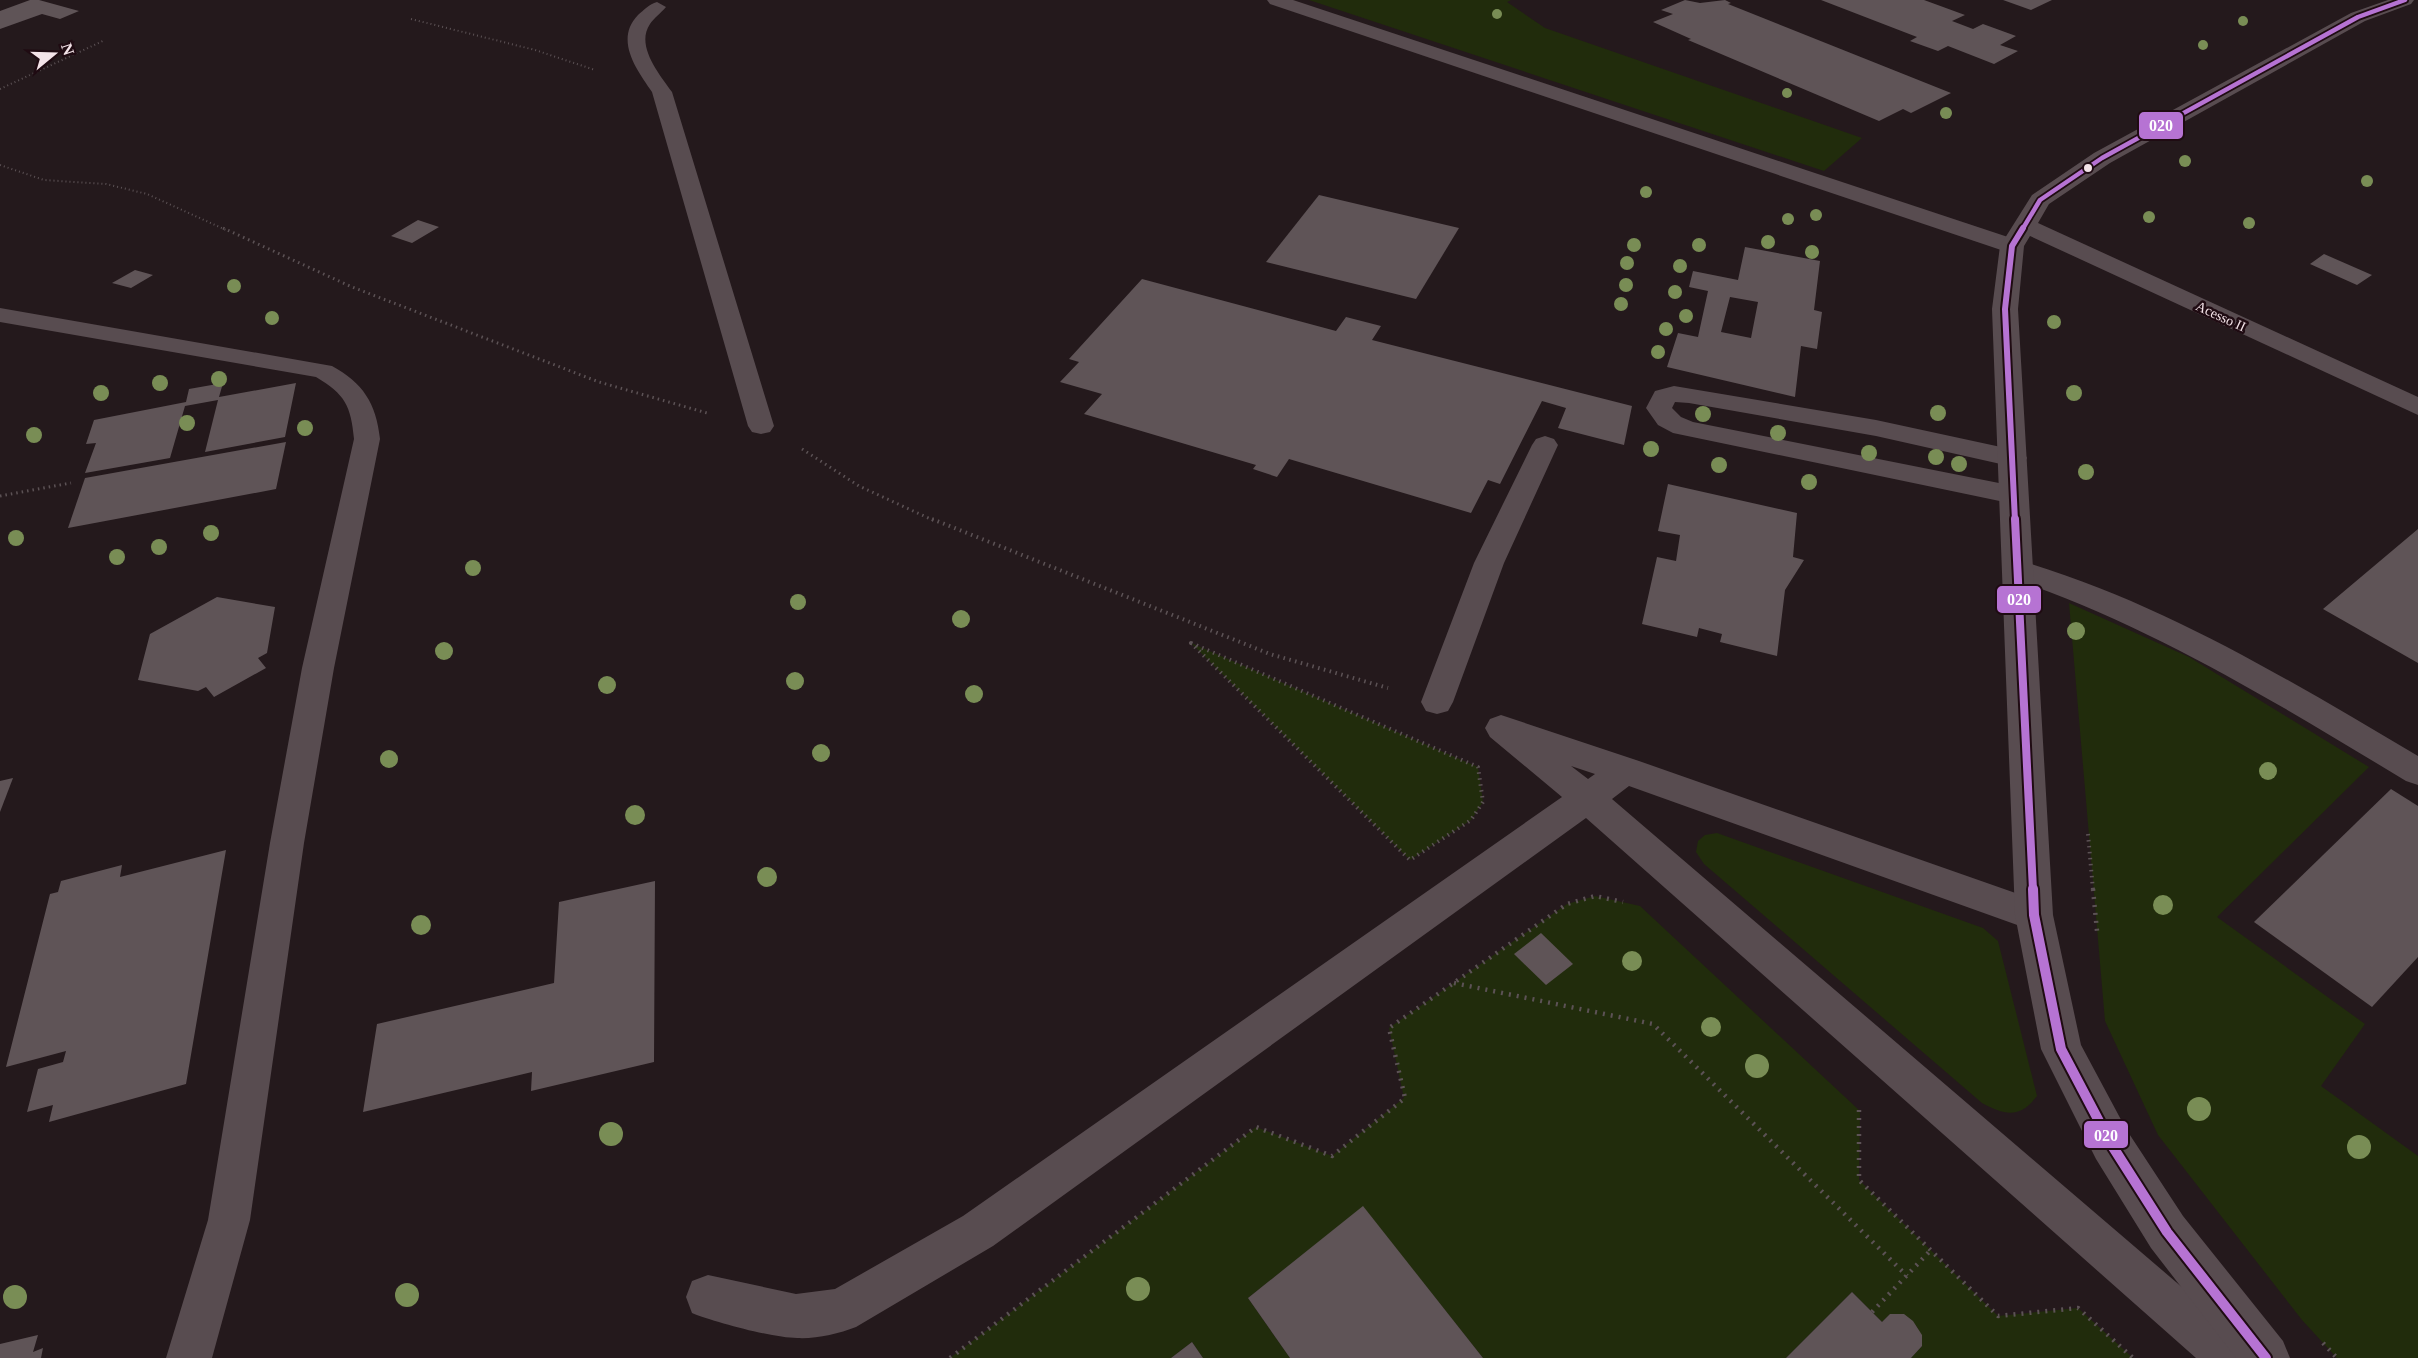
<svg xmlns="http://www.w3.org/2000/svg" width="2418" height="1358" font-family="'Times New Roman',serif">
	<rect width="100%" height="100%" fill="#24191c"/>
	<g fill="#212c0c">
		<path d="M1309,0H1511L1507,2L1545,28L1862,138L1824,171Z"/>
		<path d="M2069,603L2189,657L2369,767L2217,917L2365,1024L2321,1086L2418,1156V1358H2337L2302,1320L2158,1135L2105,1021Z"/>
		<path d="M1191,643L1478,767L1483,802L1471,820L1410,860Z"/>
		<path d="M1717,833L1983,928L1998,941L2037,1096C2020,1118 2006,1116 1982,1103L1704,864L1696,852L1698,841L1705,835Z"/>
		<path d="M1595,896L1640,906L1860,1111L1859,1180L1998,1316L2078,1308L2133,1358H1911L1922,1346C1922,1326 1910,1315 1890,1314L1882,1322L1852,1292L1786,1358H1483L1363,1207L1248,1298L1290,1358H1203L1192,1342L1171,1358H950L1256,1127L1332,1156L1404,1098L1389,1028L1567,904Z"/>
	</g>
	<g fill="#5f5457" fill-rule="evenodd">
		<path d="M30,0H39L79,11L60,19L42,14L0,29V11Z"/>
		<path d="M1685,0L1700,3L1725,0L1731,3L1728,4L1951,93L1911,113L1903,109L1879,121L1688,40L1691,39L1653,22L1673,14L1661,10Z"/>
		<path d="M1821,0H1924L1965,15L1952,21L1973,29L1983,24L2016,36L2000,45L2018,51L1994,64L1948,46L1938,51L1910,41L1917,37Z"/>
		<path d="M2003,0H2052L2031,10Z"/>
		<path d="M1319,195L1459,228L1416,299L1266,262Z"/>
		<path d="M418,220L439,227L412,243L391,236Z"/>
		<path d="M1745,247L1820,261L1814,310L1822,312L1817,349L1801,346L1795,397L1667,367L1678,333L1698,337L1708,291L1689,287L1693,271L1738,280ZM1730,297L1758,302L1751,338L1721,332Z"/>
		<path d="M2324,254L2372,275L2357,285L2310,264Z"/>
		<path d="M135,270L153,275L131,288L112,283Z"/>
		<path d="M1142,279L1336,331L1346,317L1381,326L1372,340L1632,406L1624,445L1558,428L1566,408L1542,401L1500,484L1488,480L1471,513L1289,459L1277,477L1253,469L1256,465L1084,414L1102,394L1060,382L1079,362L1069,359Z"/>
		<path d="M223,383L219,397L296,383L285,437L205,452L218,400L185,406L170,458L85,473L96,443L86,444L94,420L186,402L189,389Z"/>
		<path d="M286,442L276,489L68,528L85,478Z"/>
		<path d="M1668,484L1797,513L1793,557L1804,560L1785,590L1777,656L1720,642L1722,634L1699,628L1697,637L1642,624L1657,557L1676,561L1680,535L1658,531Z"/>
		<path d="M2418,529V663L2323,609Z"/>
		<path d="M217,597L275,607L267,653L258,658L266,668L214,697L206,687L198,691L138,680L150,634Z"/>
		<path d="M13,778L0,812V781Z"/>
		<path d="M2391,789L2418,806V957L2372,1007L2254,922Z"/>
		<path d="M226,850L186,1084L49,1122L53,1105L27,1112L38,1069L63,1062L66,1051L6,1067L50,894L58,892L61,881L122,865L120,877Z"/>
		<path d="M655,881L654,1062L531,1091L532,1072L363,1112L377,1024L554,983L559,902Z"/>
		<path d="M1541,933L1573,964L1546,985L1514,954Z"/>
		<path d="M1363,1206L1483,1358H1290L1248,1298Z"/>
		<path d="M1852,1292L1882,1322L1890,1314H1904L1913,1321L1922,1335V1346L1911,1358H1786Z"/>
		<path d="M38,1335L33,1352L43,1348L41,1358H0V1344Z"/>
		<path d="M1192,1342L1203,1358H1171Z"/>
	</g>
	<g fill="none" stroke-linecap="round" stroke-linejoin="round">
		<g stroke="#5c5255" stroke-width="2" stroke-dasharray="1 3" stroke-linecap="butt">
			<path d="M411,19L535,50L595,70"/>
			<path d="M0,89L105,40"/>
			<path d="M0,165L44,180L106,184L147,194L226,230"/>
		</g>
		<g stroke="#5c5255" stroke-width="3" stroke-dasharray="1.5 4" stroke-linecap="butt">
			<path d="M223,228L352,287L599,382L707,413"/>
			<path d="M802,449L859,486L935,521"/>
			<path d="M0,496L71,483"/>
		</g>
		<g stroke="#5c5255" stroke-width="4" stroke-dasharray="1.5 4.5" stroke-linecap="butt">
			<path d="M932,519L1270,654L1388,688"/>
			<path d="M1191,643L1478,767L1483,802L1471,820L1410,860Z"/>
			<path d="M2088,834L2093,890"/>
		</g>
		<g stroke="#5c5255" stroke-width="4.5" stroke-dasharray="2 6" stroke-linecap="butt">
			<path d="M2093,889L2097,931"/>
			<path d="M1454,983L1653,1024L1907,1276"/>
			<path d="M1859,1110V1180L1998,1316L2078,1308L2133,1358"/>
			<path d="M1872,1312L1930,1251"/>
			<path d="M2323,1343L2337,1358"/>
			<path d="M950,1358L1256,1127L1332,1156L1405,1098L1389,1028L1567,904L1595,896L1623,902"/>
		</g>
		<g fill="#584c50" fill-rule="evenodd">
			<path d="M1267,0H1293L2020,241L2023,246L2020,251H2004L1270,4Z"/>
			<path d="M657,2L666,7C661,13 654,18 650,24C635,46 660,75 672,92L774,426L770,432L761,434L752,432L748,426L652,92C637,70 614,40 638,15C644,10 649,4 657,2Z"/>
			<path d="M0,308L332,366C363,383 376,403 380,439L334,668L304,843L250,1220L212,1358H166L208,1220L270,843L302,668L354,439C351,406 345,394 316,377L0,322Z"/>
			<path d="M1674,386L1876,420L2024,452L2027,458L2024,464L2014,467L1876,436L1689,403L1675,402L1672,408L1681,417L1693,422L2014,486L2024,488L2028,495L2024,502L2014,504L1673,433L1658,425L1646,408L1655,391Z"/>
			<path d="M1545,436L1554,439L1558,445L1504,563L1453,702L1448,711L1437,714L1426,711L1421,702L1474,563L1532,445L1536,439Z"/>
			<path d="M2018,560C2162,602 2289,680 2418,756V785L2406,781C2277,703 2151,625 2008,577L2003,570L2008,563Z"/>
			<path d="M1501,715L1639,761L2047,904L2052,915L2047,926L2034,931L1629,786L1612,799L2246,1342L2253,1358H2196L1586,818L993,1246L856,1327C838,1334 816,1339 797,1338C773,1338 714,1322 692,1313L686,1297L692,1281L708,1275L796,1294L835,1289L963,1216L1562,797L1490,737L1485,728L1490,719ZM1571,766L1595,774L1588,779Z"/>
		</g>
		<path fill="#584c50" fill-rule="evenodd" d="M2388,0H2414L2411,4L2365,21L2110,163L2049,204L2038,223L2418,397V415L2030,236L2024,246L2018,309L2053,915L2081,1045L2126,1129L2183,1216L2283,1341L2290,1358H2236L2151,1248L2096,1159L2041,1049L2015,915L1992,309L2000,246L2032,195L2094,153L2351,13Z"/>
		<g stroke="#1f0b12" stroke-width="8">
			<path id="bus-1-far3" d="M2022,230L2040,200L2102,158L2358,17L2405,0"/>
		</g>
		<g stroke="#1f0b12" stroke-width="10">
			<path id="bus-1-far2" d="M2015,521L2005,309L2012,246L2023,228"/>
		</g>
		<g stroke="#1f0b12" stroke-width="12">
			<path id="bus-1-far1" d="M2015,519L2033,890"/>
		</g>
		<g stroke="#1f0b12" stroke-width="14">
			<path id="bus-1" d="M2033,889L2034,915L2061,1049L2111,1144L2167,1232L2266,1358"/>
		</g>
		<use href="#bus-1-far3" stroke="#b673d3" stroke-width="4.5"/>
		<use href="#bus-1-far2" stroke="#b673d3" stroke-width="6"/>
		<use href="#bus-1-far1" stroke="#b673d3" stroke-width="8"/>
		<use href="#bus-1" stroke="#b673d3" stroke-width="10"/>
	</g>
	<g fill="#798d55">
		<circle cx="1497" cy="14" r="5"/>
		<circle cx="2243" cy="21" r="5"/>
		<circle cx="2203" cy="45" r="5"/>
		<circle cx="1787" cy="93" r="5"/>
		<circle cx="1946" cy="113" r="6"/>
		<circle cx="2185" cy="161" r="6"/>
		<circle cx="2367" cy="181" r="6"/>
		<circle cx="1646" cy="192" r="6"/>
		<circle cx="1816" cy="215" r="6"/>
		<circle cx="2149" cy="217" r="6"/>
		<circle cx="1788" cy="219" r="6"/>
		<circle cx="2249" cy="223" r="6"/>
		<circle cx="1768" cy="242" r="7"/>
		<circle cx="1634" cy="245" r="7"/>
		<circle cx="1699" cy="245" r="7"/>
		<circle cx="1812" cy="252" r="7"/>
		<circle cx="1627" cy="263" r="7"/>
		<circle cx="1680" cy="266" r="7"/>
		<circle cx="1626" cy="285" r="7"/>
		<circle cx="234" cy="286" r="7"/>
		<circle cx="1675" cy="292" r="7"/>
		<circle cx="1621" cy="304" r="7"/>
		<circle cx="1686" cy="316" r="7"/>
		<circle cx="272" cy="318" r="7"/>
		<circle cx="2054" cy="322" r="7"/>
		<circle cx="1666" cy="329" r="7"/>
		<circle cx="1658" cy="352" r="7"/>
		<circle cx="219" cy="379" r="8"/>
		<circle cx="160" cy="383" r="8"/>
		<circle cx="101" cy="393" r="8"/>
		<circle cx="2074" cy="393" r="8"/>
		<circle cx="1938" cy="413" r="8"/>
		<circle cx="1703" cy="414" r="8"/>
		<circle cx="187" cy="423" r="8"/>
		<circle cx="305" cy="428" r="8"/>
		<circle cx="1778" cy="433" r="8"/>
		<circle cx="34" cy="435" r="8"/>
		<circle cx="1651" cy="449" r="8"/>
		<circle cx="1869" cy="453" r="8"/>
		<circle cx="1936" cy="457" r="8"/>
		<circle cx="1959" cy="464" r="8"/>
		<circle cx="1719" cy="465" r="8"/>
		<circle cx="2086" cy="472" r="8"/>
		<circle cx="1809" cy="482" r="8"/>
		<circle cx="211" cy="533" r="8"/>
		<circle cx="16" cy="538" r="8"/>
		<circle cx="159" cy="547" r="8"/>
		<circle cx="117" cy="557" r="8"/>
		<circle cx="473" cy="568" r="8"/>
		<circle cx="798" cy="602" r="8"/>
		<circle cx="961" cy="619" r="9"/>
		<circle cx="2076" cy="631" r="9"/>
		<circle cx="444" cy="651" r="9"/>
		<circle cx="795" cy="681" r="9"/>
		<circle cx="607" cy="685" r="9"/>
		<circle cx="974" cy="694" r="9"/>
		<circle cx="821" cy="753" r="9"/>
		<circle cx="389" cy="759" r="9"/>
		<circle cx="2268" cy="771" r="9"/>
		<circle cx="635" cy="815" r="10"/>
		<circle cx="767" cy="877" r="10"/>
		<circle cx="2163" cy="905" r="10"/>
		<circle cx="421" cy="925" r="10"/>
		<circle cx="1632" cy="961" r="10"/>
		<circle cx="1711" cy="1027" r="10"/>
		<circle cx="1757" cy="1066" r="12"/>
		<circle cx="2199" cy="1109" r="12"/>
		<circle cx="611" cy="1134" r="12"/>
		<circle cx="2359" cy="1147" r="12"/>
		<circle cx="1138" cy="1289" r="12"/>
		<circle cx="407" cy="1295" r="12"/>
		<circle cx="15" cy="1297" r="12"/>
	</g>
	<circle fill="#f3e3e8" stroke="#1f0b12" stroke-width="2" cx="2088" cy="168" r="5"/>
	<g text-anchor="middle" stroke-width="5" stroke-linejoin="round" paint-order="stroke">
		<g font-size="14" fill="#f3e3e8" stroke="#1f0b12">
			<text transform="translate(2221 316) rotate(25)" y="5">Acesso II</text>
		</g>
	</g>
	<g stroke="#1f0b12" stroke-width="2">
		<rect x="2138" y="111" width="46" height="29" rx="6" fill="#b673d3"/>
		<rect x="1996" y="585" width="46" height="29" rx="6" fill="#b673d3"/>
		<rect x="2083" y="1120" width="46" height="29" rx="6" fill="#b673d3"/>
	</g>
	<g font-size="16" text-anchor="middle" font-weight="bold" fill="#fff">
		<text x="2161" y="131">020</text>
		<text x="2019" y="605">020</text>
		<text x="2106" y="1141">020</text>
	</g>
	<g transform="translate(54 54) rotate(71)" stroke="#1f0b12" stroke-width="4.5" paint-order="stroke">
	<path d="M0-4.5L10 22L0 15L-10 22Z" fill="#f3e3e8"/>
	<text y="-9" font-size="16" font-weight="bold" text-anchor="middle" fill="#f3e3e8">N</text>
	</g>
</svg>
